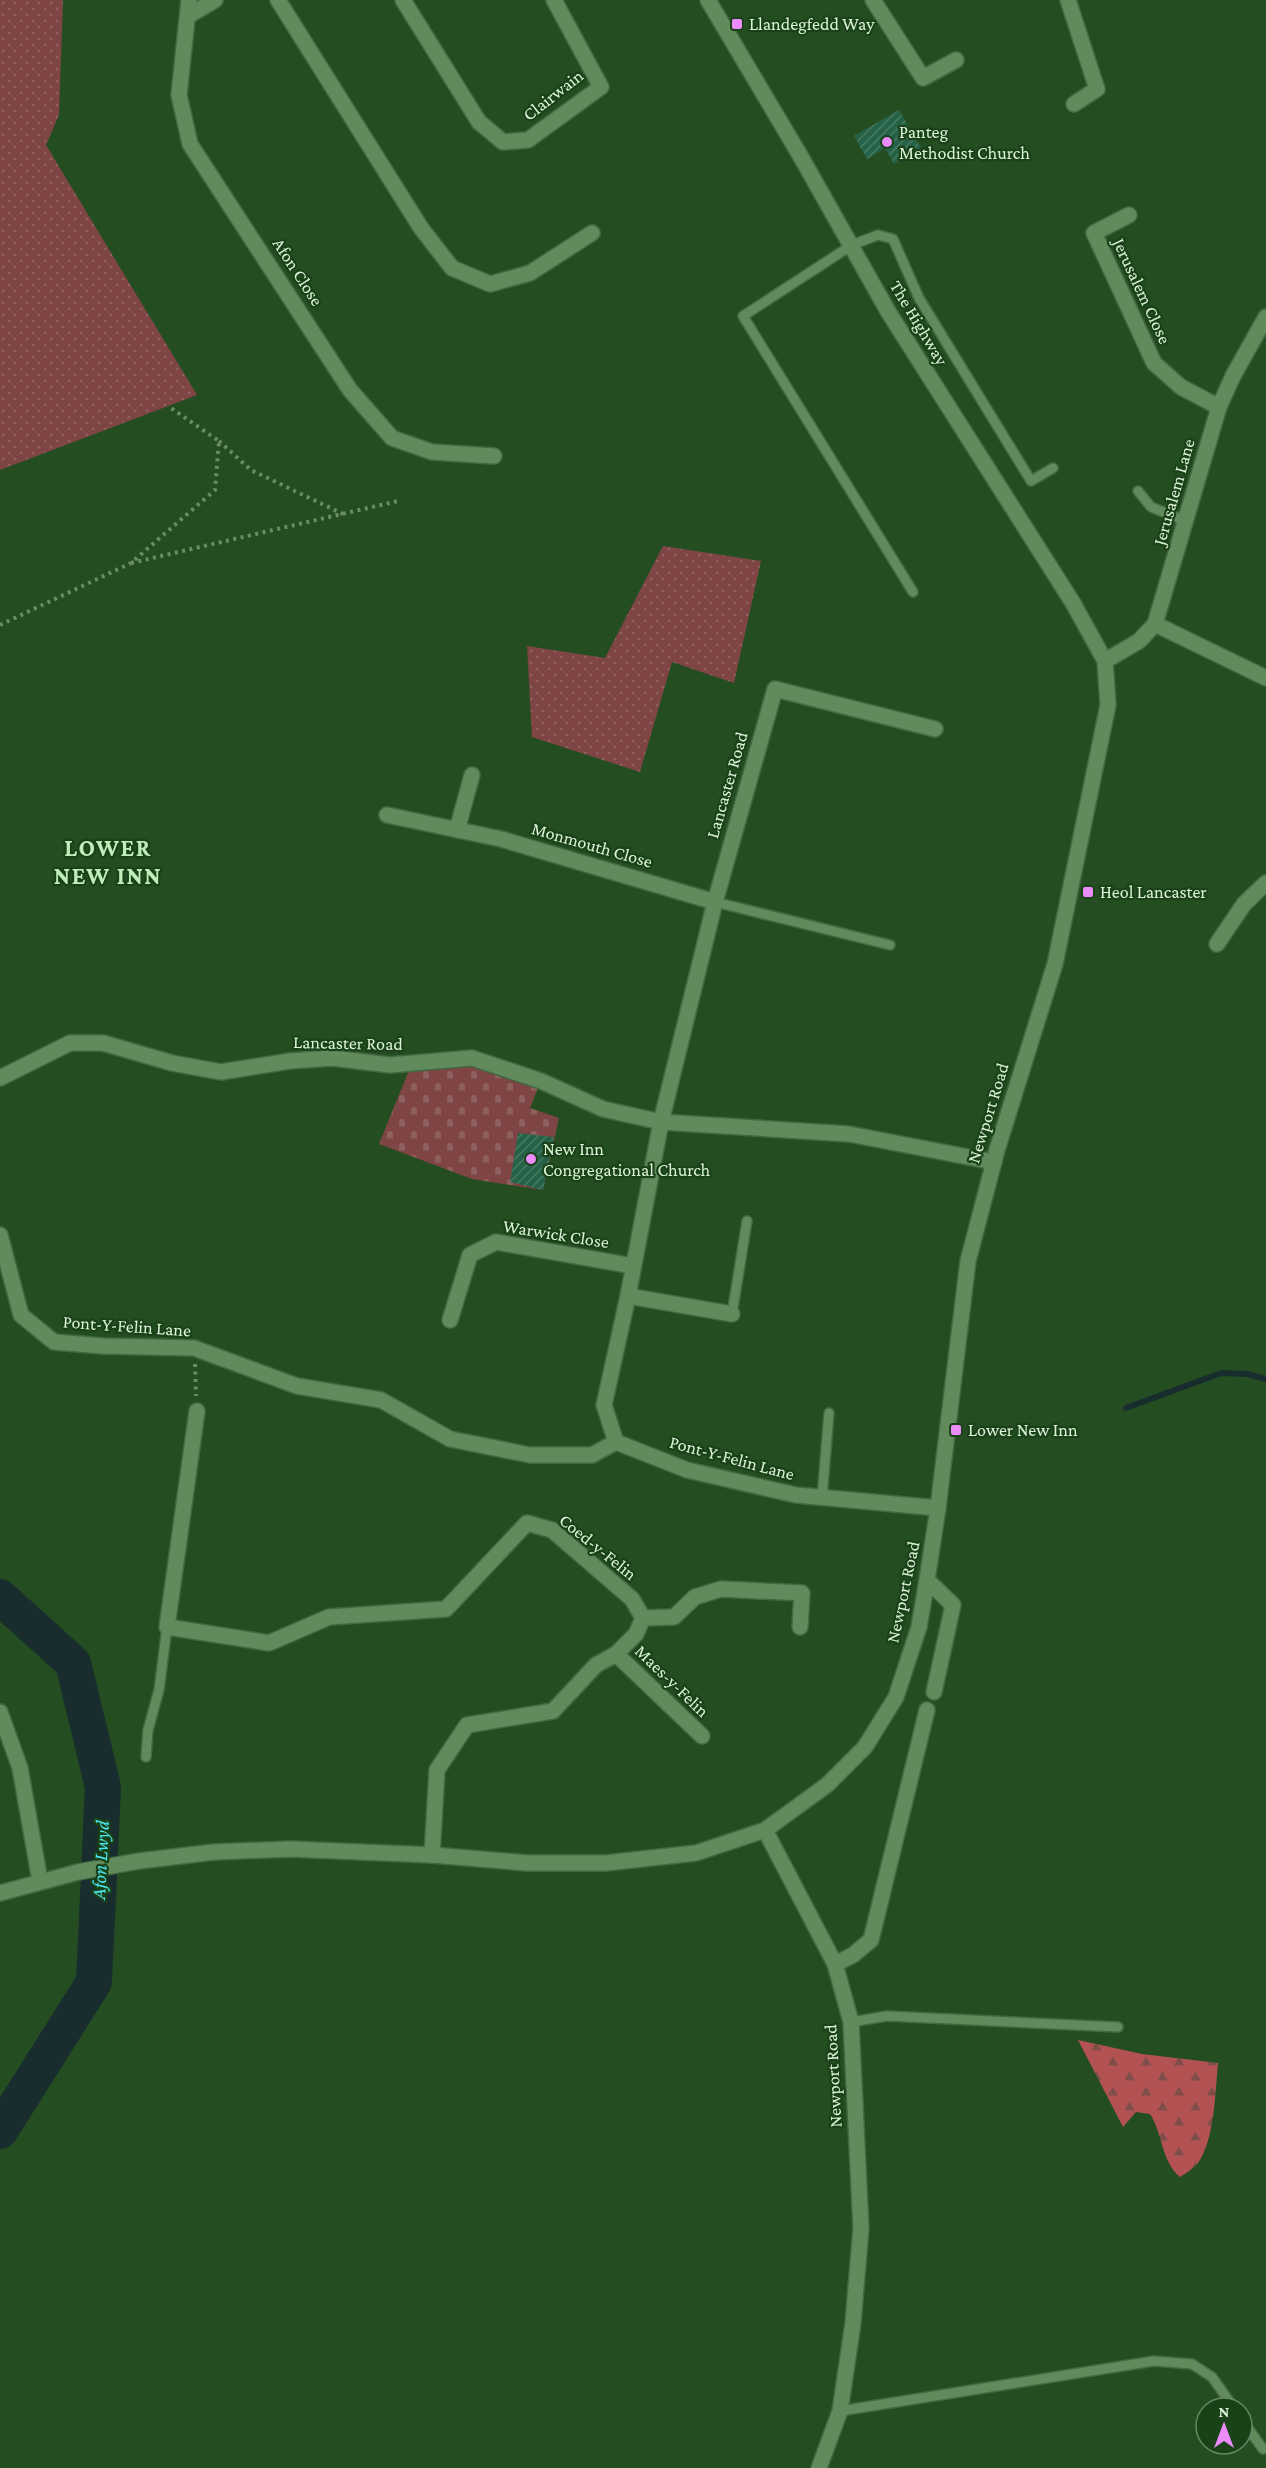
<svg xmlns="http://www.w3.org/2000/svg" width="1266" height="2468" font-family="'Crimson Pro',serif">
	<defs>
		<pattern id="grass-dots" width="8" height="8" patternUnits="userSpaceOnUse" patternTransform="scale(1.5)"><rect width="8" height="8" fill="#7e4544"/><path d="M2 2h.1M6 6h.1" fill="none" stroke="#90605e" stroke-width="1.8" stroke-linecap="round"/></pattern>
		<pattern id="forest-firs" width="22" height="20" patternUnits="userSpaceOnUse" patternTransform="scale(1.5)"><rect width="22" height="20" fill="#b35252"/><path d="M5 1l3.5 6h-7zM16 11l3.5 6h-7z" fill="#804e4a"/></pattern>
		<pattern id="cemetery-stones" width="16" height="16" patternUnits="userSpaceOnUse" patternTransform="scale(1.5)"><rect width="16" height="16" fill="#7e4544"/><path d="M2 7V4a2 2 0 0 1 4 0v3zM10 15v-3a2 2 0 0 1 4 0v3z" fill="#90605e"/></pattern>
		<pattern id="building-hatch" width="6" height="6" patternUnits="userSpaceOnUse" patternTransform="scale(1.5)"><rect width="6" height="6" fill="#266248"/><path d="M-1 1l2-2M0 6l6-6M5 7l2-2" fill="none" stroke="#457962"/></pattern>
	</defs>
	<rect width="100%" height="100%" fill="#254d22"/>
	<g fill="url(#grass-dots)">
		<path d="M0,0H63L59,115L46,145L197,395L0,470Z"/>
		<path d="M663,546L761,561L734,683L672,662L640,772L532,737L527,646L605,658Z"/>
	</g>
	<path fill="url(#forest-firs)" d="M1078,2040L1142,2054L1218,2063C1215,2092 1215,2139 1198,2163C1193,2169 1186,2173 1180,2177C1161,2161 1163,2134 1150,2114L1136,2112L1123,2127Z"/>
	<path fill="url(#cemetery-stones)" d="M472,1058L541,1081L530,1108L559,1118L543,1190L472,1179L379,1144L412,1063Z"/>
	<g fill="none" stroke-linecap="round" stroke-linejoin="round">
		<path stroke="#192d2e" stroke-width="6" d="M1126,1408L1221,1373L1247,1374L1266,1379"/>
		<path stroke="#192d2e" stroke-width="36" d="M0,1597L73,1663L103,1787L94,1982L0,2131"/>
	</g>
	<g fill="url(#building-hatch)">
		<path d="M899,110L921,148L894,164L885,148L867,159L854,136Z"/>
		<path d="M518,1133L554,1137L543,1190L510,1182Z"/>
	</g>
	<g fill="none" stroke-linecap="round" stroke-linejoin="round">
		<g stroke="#446842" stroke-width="12">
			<g id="lane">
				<path d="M1138,491L1151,507L1186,521"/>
				<path d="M913,592L743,316L852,245L878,235L893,239L919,298L1031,481L1053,468"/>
				<path d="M715,902L890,945"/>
				<path d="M732,1314L747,1221"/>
				<path d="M822,1498L829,1413"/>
				<path d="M146,1757L148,1730L159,1690L167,1627"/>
				<path d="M851,2022L887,2016L1118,2027"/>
				<path d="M840,2411L1154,2361L1192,2364L1212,2377L1234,2408"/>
				<path d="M1242,2420L1263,2449"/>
			</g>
		</g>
		<g stroke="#446842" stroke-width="18">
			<g id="street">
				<path d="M189,0L179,95L190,144L350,390L392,438L432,452L494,456"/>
				<path d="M278,0L421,228L452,268L490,284L530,273L592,233"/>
				<path d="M403,0L479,122L503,142L528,140L601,87L554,0"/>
				<path d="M873,0L923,78L956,60"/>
				<path d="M1068,0L1097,89L1074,104"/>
				<path d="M188,16L215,0"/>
				<path d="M1129,215L1094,233L1154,363L1181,387L1219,407"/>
				<path d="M1155,624L1266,678"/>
				<path d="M1105,661L1139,641L1155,624L1219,407L1233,376L1266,317"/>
				<path d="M387,815L501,839L715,902"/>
				<path d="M457,830L472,775"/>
				<path d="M1217,944L1244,904L1266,883"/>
				<path d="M0,1078L70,1043H103L172,1063L221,1072L290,1061L332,1058L390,1065L472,1058L541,1081L603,1109L661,1122L849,1134L994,1162"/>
				<path d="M0,1235L21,1315L54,1342L103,1346L194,1348L297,1386L381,1400L450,1439L530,1455H592L616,1442L687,1470L796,1495L938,1508"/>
				<path d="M628,1296L732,1314"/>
				<path d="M450,1320L470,1255L496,1242L633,1266"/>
				<path d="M197,1411L167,1627L269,1643L329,1617L446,1609L527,1523L552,1530L632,1599L643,1618"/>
				<path d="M616,1442L604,1405L628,1296L661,1122L715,902L775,689L935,729"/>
				<path d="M927,1580L953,1605L934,1692"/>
				<path d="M643,1618L674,1617L695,1597L721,1589L802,1593L800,1627"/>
				<path d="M616,1654L702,1736"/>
				<path d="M0,1712L20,1768L40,1881"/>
				<path d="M765,1830L835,1964L851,2022L861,2228L853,2323L840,2411L819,2468"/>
				<path d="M432,1855L437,1770L467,1725L553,1711L596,1665L616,1654L636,1634L643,1618"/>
				<path d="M835,1964L853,1955L871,1940L927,1710"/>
			</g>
		</g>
		<g stroke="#446842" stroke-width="18">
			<path id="secondary" d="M0,1893L78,1872L139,1861L214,1852L290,1849L432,1855L527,1863H606L696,1853L765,1830L827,1785L865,1747L896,1697L919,1627L927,1580L938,1508L968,1261L997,1150L1055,964L1108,705L1105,661L1073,603L889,313L801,157L708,0"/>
		</g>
		<g stroke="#6a8c67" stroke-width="4" stroke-dasharray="3 4.5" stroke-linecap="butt">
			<path d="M219,441L251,470L343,514"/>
			<path d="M131,563L398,501"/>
			<path d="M0,625L131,563L215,490L219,441L168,406"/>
			<path d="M195,1364L196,1396"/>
		</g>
		<use href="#lane" stroke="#618b5d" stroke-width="9"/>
		<use href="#street" stroke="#618b5d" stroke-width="15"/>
		<use href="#secondary" stroke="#618b5d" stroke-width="15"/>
	</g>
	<g fill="#ec8cfa" stroke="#1a4218" stroke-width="2">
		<rect x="731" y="18" width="12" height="12" rx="3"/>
		<circle cx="887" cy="142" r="6"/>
		<rect x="1082" y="886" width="12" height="12" rx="3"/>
		<circle cx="531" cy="1159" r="6"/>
		<rect x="950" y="1424" width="12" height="12" rx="3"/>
	</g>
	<g text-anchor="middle" stroke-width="4.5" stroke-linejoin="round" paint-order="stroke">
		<g font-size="18" fill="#dcf2d9" stroke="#1a4218" text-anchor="start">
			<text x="749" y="30">Llandegfedd Way</text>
			<text x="899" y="138">Panteg<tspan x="899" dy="21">Methodist Church</tspan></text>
			<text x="1100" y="898">Heol Lancaster</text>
			<text x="543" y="1155">New Inn<tspan x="543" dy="21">Congregational Church</tspan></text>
			<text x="968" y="1436">Lower New Inn</text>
		</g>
		<g font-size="18" fill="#dcf2d9" stroke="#1a4218">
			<text transform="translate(553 95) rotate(-38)" y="6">Clairwain</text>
			<text transform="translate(298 272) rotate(57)" y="6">Afon Close</text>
			<text transform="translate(1142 291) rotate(65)" y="6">Jerusalem Close</text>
			<text transform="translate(919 323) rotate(59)" y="6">The Highway</text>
			<text transform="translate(1174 492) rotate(-74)" y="6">Jerusalem Lane</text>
			<text transform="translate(727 785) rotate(-74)" y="6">Lancaster Road</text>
			<text transform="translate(592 845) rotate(16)" y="6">Monmouth Close</text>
			<text transform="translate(348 1043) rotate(1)" y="6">Lancaster Road</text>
			<text transform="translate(988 1113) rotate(-73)" y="6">Newport Road</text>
			<text transform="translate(556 1234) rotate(9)" y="6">Warwick Close</text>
			<text transform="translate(127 1326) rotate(4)" y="6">Pont-Y-Felin Lane</text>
			<text transform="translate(732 1458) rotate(15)" y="6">Pont-Y-Felin Lane</text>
			<text transform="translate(598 1547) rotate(39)" y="6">Coed-y-Felin</text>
			<text transform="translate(903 1592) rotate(-78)" y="6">Newport Road</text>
			<text transform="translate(672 1681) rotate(44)" y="6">Maes-y-Felin</text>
			<text transform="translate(833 2076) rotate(-93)" y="6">Newport Road</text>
		</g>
		<g font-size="20" font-style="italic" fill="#4ce4ef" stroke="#1a4218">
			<text transform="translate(100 1860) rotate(-87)" y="7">Afon Lwyd</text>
		</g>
		<g font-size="24" font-weight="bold" letter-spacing="1.5" fill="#c0eebb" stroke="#1a4218">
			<text x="108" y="856">LOWER<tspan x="108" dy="28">NEW INN</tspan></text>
		</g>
	</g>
	<g transform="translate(1224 2426)"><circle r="28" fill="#1a4218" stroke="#688865" stroke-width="1.5"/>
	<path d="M0-4.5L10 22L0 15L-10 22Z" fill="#ec8cfa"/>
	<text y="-9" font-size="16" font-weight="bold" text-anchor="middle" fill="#dcf2d9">N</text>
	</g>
</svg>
